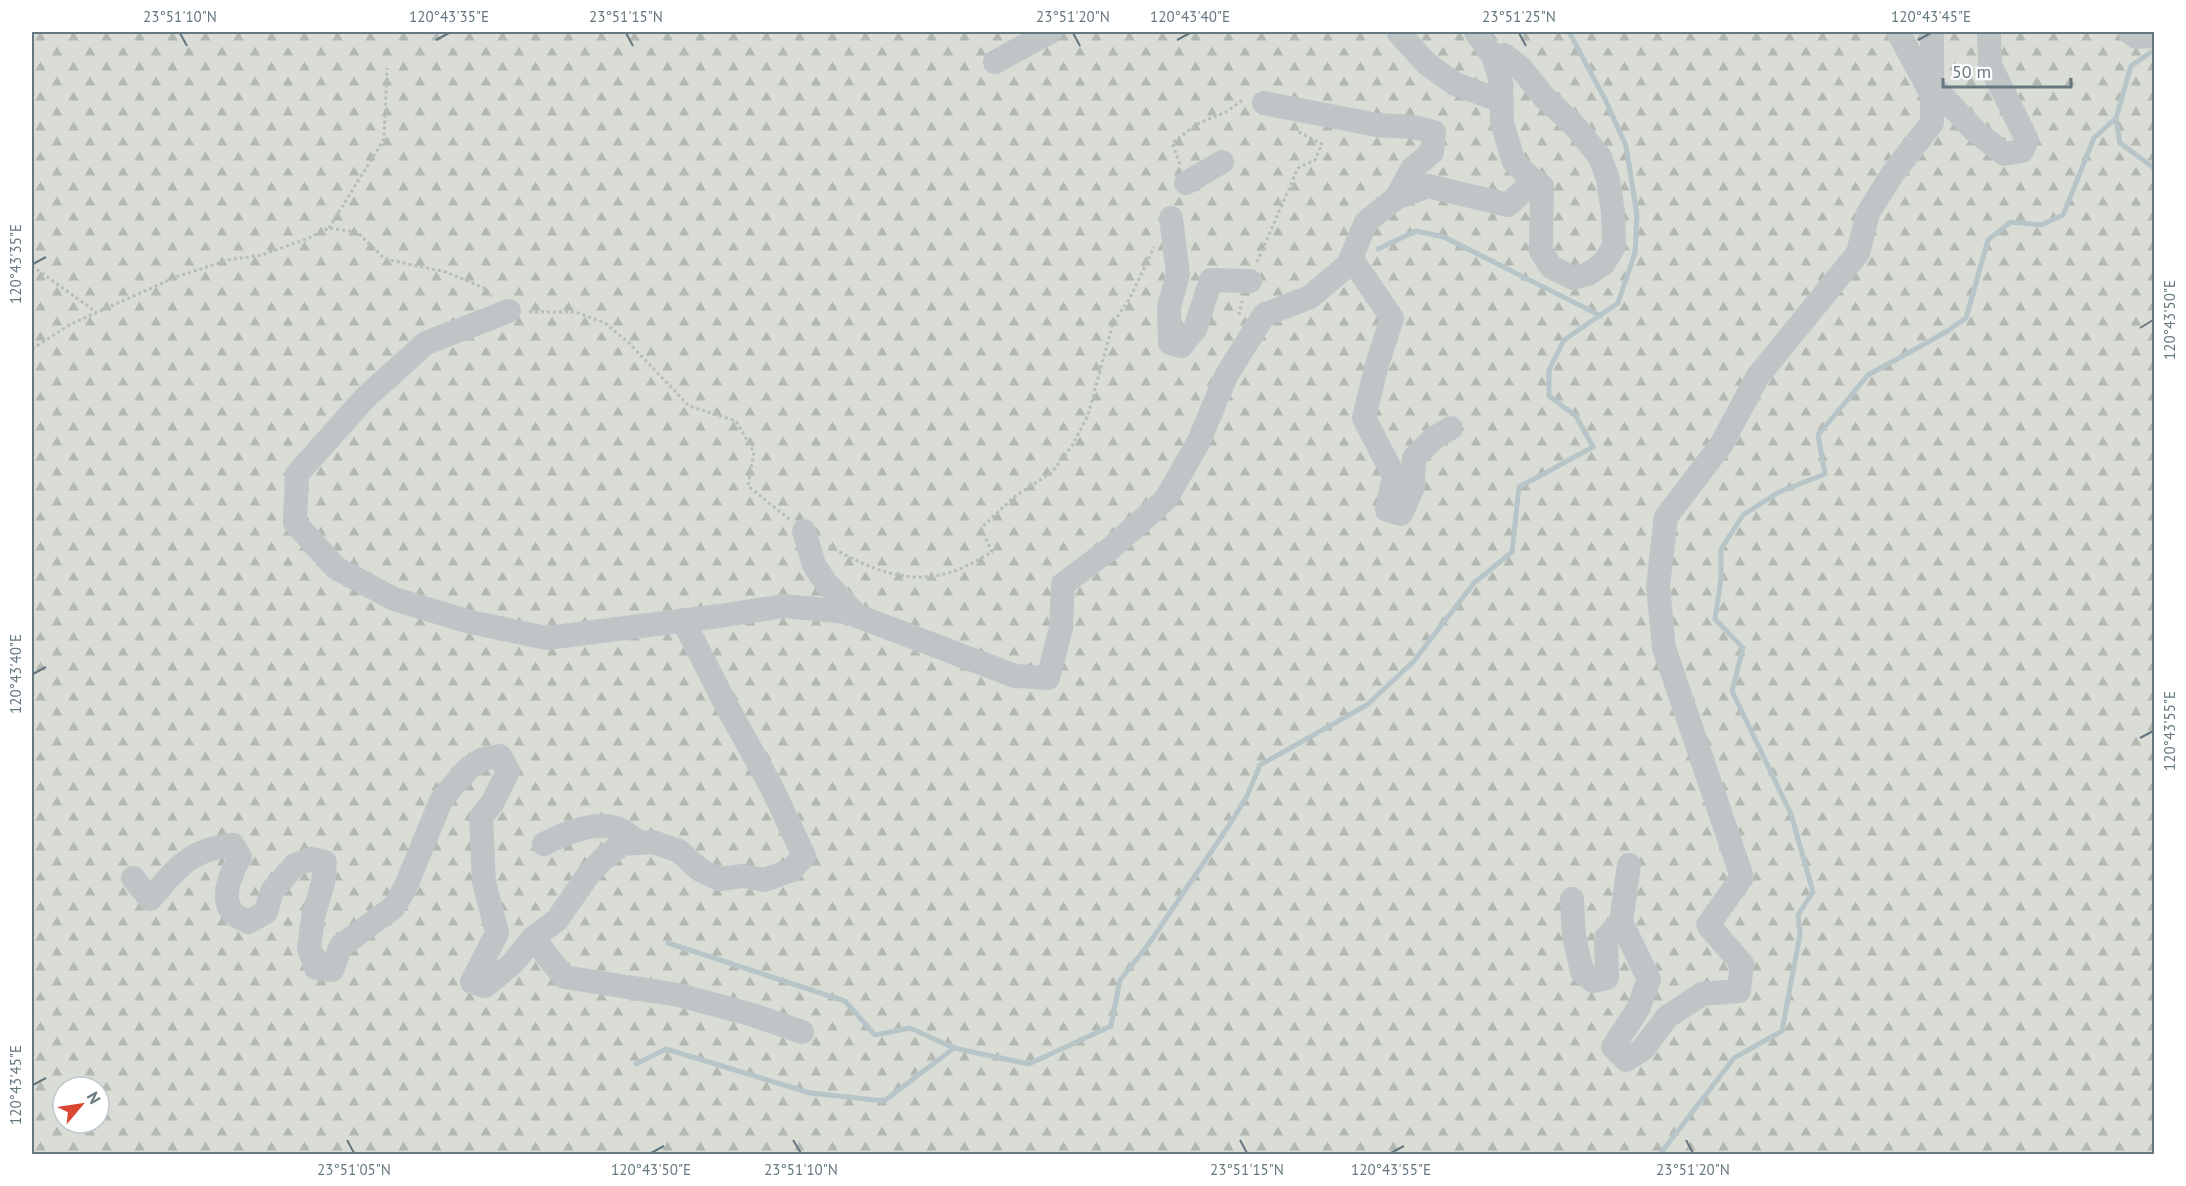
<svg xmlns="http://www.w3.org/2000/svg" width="2186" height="1186" font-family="'PT Sans',sans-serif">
	<defs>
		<pattern id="forest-firs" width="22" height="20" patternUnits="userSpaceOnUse" patternTransform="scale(1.5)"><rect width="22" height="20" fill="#d9ddd5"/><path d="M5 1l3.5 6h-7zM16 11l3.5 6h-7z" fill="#b4b8b2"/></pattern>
	</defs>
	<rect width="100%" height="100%" fill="#f8f8f6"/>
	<path fill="url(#forest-firs)" fill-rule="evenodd" d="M32,32H2154V1154H32ZM63,1087H99V1123H63Z"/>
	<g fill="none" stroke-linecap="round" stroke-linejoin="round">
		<g stroke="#b7c5c8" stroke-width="5">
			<path d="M2116,118L2120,143L2154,168"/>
			<path d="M1378,249L1416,231L1444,237L1601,316"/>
			<path d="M668,943L845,1001L875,1035L910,1028L954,1048"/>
			<path d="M636,1064L666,1049L810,1093L884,1101L954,1048L1029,1064L1111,1026L1120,980L1148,945L1230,824L1247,796L1260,765L1367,705L1414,661L1474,583L1512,552L1519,487L1593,447L1576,416L1549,396V370L1564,340L1618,303L1635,253L1637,215L1626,146L1605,99L1569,32"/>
			<path d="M1660,1154L1734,1058L1782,1031L1800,934L1798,915L1813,892L1791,814L1732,691L1743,648L1715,619L1721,579V549L1743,515L1779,492L1825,474L1818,435L1868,375L1946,332L1966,318L1988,240L2011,222L2041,225L2063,215L2094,138L2116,118L2131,66L2154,50"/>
		</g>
		<g stroke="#b8bcbe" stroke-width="3" stroke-dasharray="3 3" stroke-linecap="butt">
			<path d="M1180,164L1172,143L1197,124L1226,112L1244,99"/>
			<path d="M329,228L384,139L387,68"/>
			<path d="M1257,262L1298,168L1315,160L1322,144L1297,131"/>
			<path d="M32,266L96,312"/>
			<path d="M529,312H576L605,323L629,343L689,406L736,421L754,452L748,486L789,519"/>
			<path d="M1239,315L1242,301"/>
			<path d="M32,349L71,324L176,277L228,260L262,255L309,238L329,228L357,232L385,259L446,272L484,288L492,296"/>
			<path d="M829,546C868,568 906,586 951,572C965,568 979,559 992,552L981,528L1014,497L1051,473L1072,446L1088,415L1113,323L1130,298L1154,247"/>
		</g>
		<g stroke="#bfc5c7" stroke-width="24">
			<path d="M1898,32L1931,93"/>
			<path d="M2130,32L2136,37L2154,36"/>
			<path d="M1399,33L1426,63L1455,84L1502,101"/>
			<path d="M1495,60L1504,55L1520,67L1544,97L1574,125L1600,157L1608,179L1613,212L1614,246L1604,263L1588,274L1573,278L1551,267L1541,251L1542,186L1529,177"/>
			<path d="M995,62L1050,32"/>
			<path d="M1932,85L1974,130L2004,154L2022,151L2027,140L1990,65L1989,32"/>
			<path d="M1264,103L1377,125L1413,127L1434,132L1432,152L1412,169L1396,198"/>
			<path d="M1186,183L1222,162"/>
			<path d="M1171,218L1178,274L1169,307L1170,343L1181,346L1195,329L1211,280L1250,281"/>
			<path d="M1351,258L1392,318L1376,368L1364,418L1394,476L1387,510L1401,514L1413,487L1414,458L1434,438L1451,428"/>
			<path d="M509,311L426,343L366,397L297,474L295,523L336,568L394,599L470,622L547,638L719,616L784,606L847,612L1015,676L1048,678L1061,628L1063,584L1110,549L1166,499L1199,441L1226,376L1264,315L1310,297L1348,265L1366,222L1396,198L1428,186L1508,205L1527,187L1529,177L1514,162L1502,123L1501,82L1493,56L1476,32"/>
			<path d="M804,531L814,565L826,583L857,616"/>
			<path d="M544,844C565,833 596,820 619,829C626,832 634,839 640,843"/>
			<path d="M133,878L150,899C178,868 189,849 233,845L240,857C231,873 218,900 235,915C238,917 244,919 248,922L266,912L272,891L295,865L311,859L325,862L323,883L313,917L309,948L316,968L332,970L341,946L394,907L405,888L441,801L452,787L469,768L483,759L500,756L508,771L493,802L481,817L484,882L497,933L472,982L485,986L512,964L533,938L557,920L588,875L603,859L622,844L653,842L679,851L700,870L719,879L743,876L764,880L790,871L804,856L772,788L725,703L683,620"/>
			<path d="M1572,899L1574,936L1582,972L1593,981L1607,978L1606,938L1621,922L1649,979L1638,1009L1613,1047L1626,1060L1643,1049L1667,1017L1702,994L1739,991L1742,964L1708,925L1742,877L1664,648L1658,586L1666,517L1721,445L1758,376L1858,253L1868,213L1893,173L1932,123V32"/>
			<path d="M1621,922L1629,865"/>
			<path d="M533,938L564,977L679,995L753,1015L802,1032"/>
		</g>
	</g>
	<path fill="none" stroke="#65777f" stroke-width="2" d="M180,33L187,46M626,33L633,46M1073,33L1080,46M1519,33L1526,46M436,40L449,33M1177,40L1190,33M1918,40L1931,33M33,264L46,257M2140,328L2153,320M33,674L46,667M2140,738L2153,731M33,1085L46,1078M347,1140L354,1153M793,1140L801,1153M1240,1140L1247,1153M1686,1140L1693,1153M651,1153L664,1146M1391,1153L1404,1146"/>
	<rect width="2186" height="1186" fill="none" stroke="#ffffff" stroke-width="66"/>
	<g transform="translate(81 1105) rotate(61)"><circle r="28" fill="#ffffff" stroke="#c1c9cc" stroke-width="1.5"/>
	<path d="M0-4.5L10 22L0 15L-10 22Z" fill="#db4632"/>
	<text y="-9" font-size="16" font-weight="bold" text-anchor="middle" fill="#65777f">N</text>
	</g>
	<path d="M1943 78v9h128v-9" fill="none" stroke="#65777f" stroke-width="3"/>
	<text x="1952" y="78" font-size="18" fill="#65777f" stroke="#ffffff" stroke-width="4.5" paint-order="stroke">50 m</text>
	<rect x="33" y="33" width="2120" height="1120" fill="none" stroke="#65777f" stroke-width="2"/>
	<g font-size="15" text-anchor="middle" fill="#65777f">
		<text x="180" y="22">23°51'10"N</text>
		<text x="449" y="22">120°43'35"E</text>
		<text x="626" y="22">23°51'15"N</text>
		<text x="1073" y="22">23°51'20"N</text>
		<text x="1190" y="22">120°43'40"E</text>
		<text x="1519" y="22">23°51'25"N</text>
		<text x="1931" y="22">120°43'45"E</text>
		<text transform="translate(16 264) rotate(-90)" y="5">120°43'35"E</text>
		<text transform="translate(2170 320) rotate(-90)" y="5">120°43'50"E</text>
		<text transform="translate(16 674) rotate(-90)" y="5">120°43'40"E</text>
		<text transform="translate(2170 731) rotate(-90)" y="5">120°43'55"E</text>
		<text transform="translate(16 1085) rotate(-90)" y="5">120°43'45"E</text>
		<text x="354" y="1175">23°51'05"N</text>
		<text x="651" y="1175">120°43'50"E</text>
		<text x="801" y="1175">23°51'10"N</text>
		<text x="1247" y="1175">23°51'15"N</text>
		<text x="1391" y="1175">120°43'55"E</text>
		<text x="1693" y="1175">23°51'20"N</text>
	</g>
</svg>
